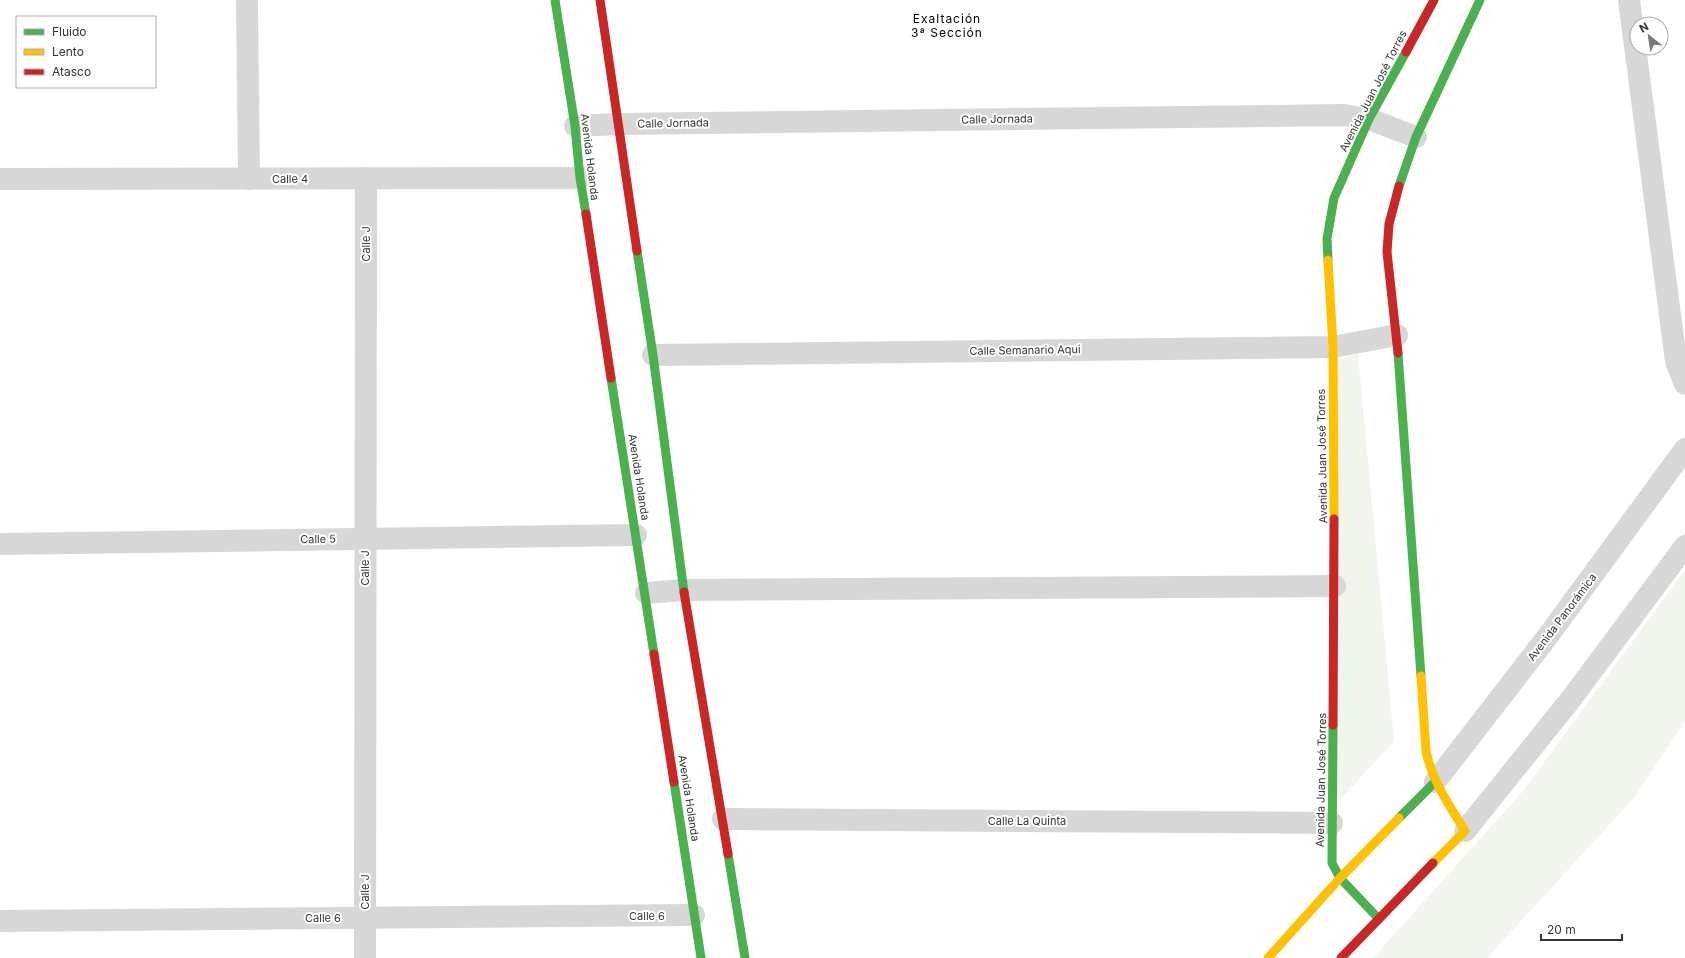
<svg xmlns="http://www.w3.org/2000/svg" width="1685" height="958" font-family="Inter,sans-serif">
	<rect width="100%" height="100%" fill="#fff"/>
	<g fill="#f1f5ed">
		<path d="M1358,354L1394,741L1336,804V360Z"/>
		<path d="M1685,570V721L1633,799L1487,958H1373L1523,791Z"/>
	</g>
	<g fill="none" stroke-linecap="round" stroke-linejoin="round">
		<g stroke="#d7d7d7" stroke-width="22">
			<path d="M247,0L249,179"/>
			<path d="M1629,0L1676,361L1685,384"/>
			<path d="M575,126L619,124L1344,115L1369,119L1416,137"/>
			<path d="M0,179L580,178"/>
			<path d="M653,355L1333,347L1397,335"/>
			<path d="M0,544L636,535"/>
			<path d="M646,593L684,590L1335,586"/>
			<path d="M1435,782L1548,636L1685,449"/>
			<path d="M723,819L1332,823"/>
			<path d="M1465,831L1571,699L1685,546"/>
			<path d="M0,921L694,915"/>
			<path d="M365,958L366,178"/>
		</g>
		<g stroke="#4caf50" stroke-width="9">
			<path d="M555,0L575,126L580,178L586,214"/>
			<path d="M1399,186L1416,137L1480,0"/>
			<path d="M637,251L653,355L684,592"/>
			<path d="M1328,260L1327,239L1334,198L1369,119L1406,52"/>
			<path d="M1398,353L1421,676"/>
			<path d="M611,378L654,654"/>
			<path d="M1333,725L1332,863L1340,878L1379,919"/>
			<path d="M674,782L701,958"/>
			<path d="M1399,818L1435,782"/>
			<path d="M728,854L745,958"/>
		</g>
		<g stroke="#ffc107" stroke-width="9">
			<path d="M1328,260L1333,347L1334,519"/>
			<path d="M1421,676L1426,751C1432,781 1449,805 1465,831L1433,863"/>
			<path d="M1268,958L1340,878L1399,818"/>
		</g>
		<g stroke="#c62828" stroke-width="9">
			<path d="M600,0L637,251"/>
			<path d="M1406,52L1434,0"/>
			<path d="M586,214L611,378"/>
			<path d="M1398,353L1387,252L1389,224L1399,186"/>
			<path d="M684,592L728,854"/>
			<path d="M654,654L674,782"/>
			<path d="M1333,725L1334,519"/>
			<path d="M1341,958L1433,863"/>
		</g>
	</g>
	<g text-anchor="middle" stroke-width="4" stroke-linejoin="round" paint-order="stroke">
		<g font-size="11" fill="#333" stroke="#fff">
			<text transform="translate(1373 91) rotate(-63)" y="4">Avenida Juan José Torres</text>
			<text transform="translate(997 119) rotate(-1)" y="4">Calle Jornada</text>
			<text transform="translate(673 123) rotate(-1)" y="4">Calle Jornada</text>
			<text transform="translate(590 157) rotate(83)" y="4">Avenida Holanda</text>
			<text x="290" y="183">Calle 4</text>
			<text transform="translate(366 244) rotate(-90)" y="4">Calle J</text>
			<text transform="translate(1025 350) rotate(-1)" y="4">Calle Semanario Aqui</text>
			<text transform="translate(1322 456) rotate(-91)" y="4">Avenida Juan José Torres</text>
			<text transform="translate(639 477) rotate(81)" y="4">Avenida Holanda</text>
			<text transform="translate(318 539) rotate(-1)" y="4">Calle 5</text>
			<text transform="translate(365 568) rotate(-90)" y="4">Calle J</text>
			<text transform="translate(1562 617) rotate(-53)" y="4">Avenida Panorámica</text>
			<text transform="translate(1321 780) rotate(-89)" y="4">Avenida Juan José Torres</text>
			<text transform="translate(689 798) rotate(81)" y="4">Avenida Holanda</text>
			<text x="1027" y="825">Calle La Quinta</text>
			<text transform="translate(365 892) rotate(-90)" y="4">Calle J</text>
			<text x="647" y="920">Calle 6</text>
			<text x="323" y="922">Calle 6</text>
		</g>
		<g font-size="12" letter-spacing="1" fill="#000" stroke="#fff">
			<text x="947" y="23">Exaltación<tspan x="947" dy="14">3ª Sección</tspan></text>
		</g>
	</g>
	<rect x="16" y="16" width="140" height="72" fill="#ffffff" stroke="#adadad"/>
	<rect x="24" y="29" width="20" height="6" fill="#4caf50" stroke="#adadad"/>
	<text x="52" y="36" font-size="12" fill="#333333">Fluido</text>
	<rect x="24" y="49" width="20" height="6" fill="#ffc107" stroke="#adadad"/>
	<text x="52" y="56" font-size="12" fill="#333333">Lento</text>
	<rect x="24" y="69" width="20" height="6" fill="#c62828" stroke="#adadad"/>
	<text x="52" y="76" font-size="12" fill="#333333">Atasco</text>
	<g transform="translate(1649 36) rotate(330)"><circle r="19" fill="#ffffff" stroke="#adadad"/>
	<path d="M0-3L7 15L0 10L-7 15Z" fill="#7a7a7a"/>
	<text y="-6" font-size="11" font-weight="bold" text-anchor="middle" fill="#333333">N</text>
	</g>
	<path d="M1541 934v6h81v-6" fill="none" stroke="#333333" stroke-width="2"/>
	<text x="1547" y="934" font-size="12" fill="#333333" stroke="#ffffff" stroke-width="3" paint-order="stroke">20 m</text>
</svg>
